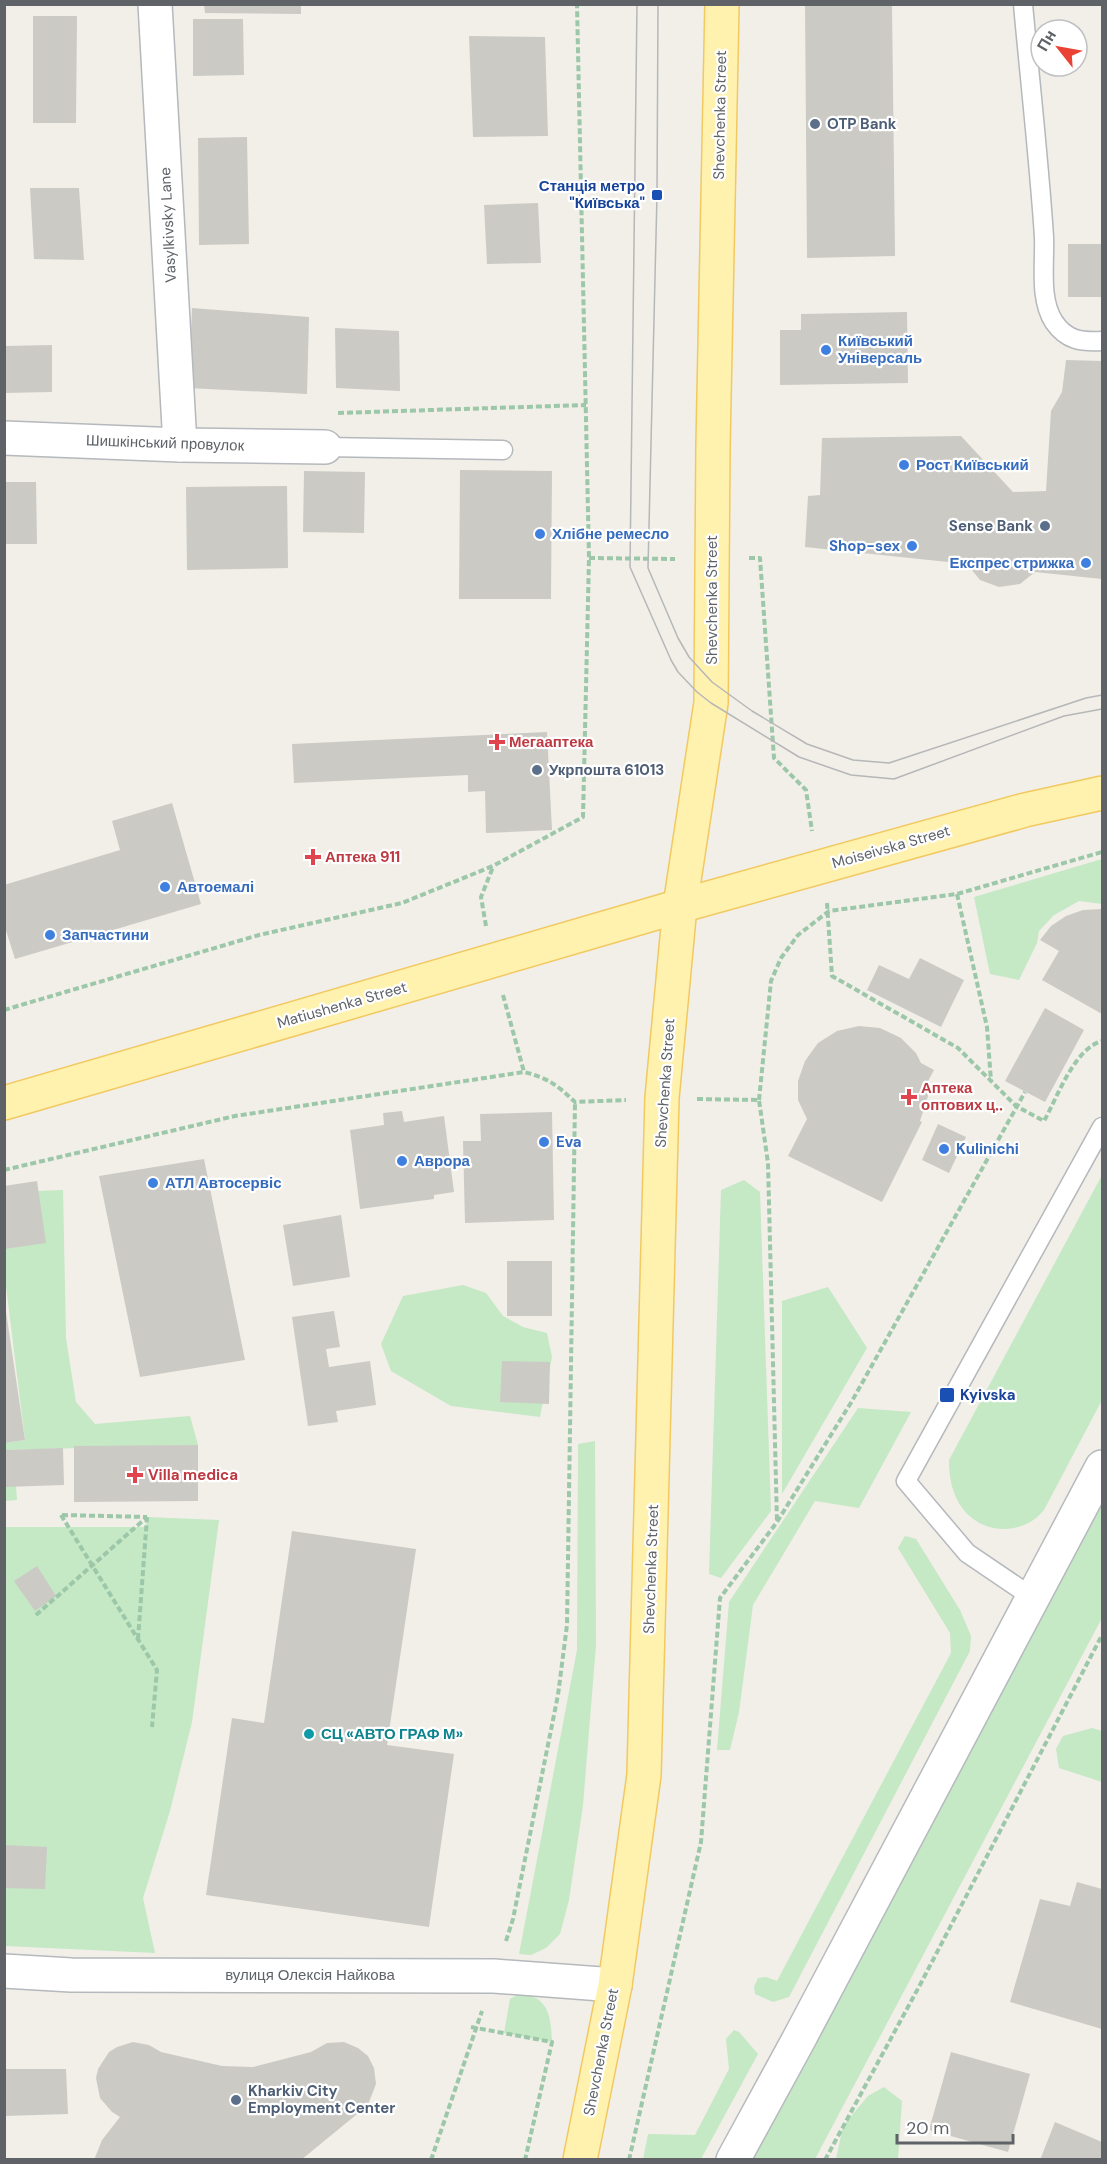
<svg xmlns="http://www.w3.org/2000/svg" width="1107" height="2164" font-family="'DM Sans',sans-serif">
	<rect width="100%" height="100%" fill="#f1efe8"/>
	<g fill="#c5e8c5">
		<path d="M1102,859V904L1079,901L1054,915L1039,931L1037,943L1019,980L990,974L974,897Z"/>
		<path d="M1102,1175V1400L1044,1510C1023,1536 983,1535 963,1509C952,1495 949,1477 949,1460Z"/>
		<path d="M744,1180L760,1192L771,1511L721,1578L709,1574L721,1190Z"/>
		<path d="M63,1190L66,1338L76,1402L95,1424L190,1416L198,1445L5,1450L4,1443L25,1440L5,1278V1249L38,1191Z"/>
		<path d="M463,1285L486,1293L503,1316L523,1327L547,1333L552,1357L540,1417L451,1406L391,1371L381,1344L403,1296Z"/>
		<path d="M828,1287L867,1348L782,1494V1301Z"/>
		<path d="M858,1408L911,1412L859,1508L815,1501L753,1605L739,1712L730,1750H717L729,1602Z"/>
		<path d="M595,1441L596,1645L583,1805L569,1900L560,1934L546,1948L531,1955L519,1954L577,1650L578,1444Z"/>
		<path d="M4,1459L16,1486L17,1500L5,1501Z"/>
		<path d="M1102,1496V1618L815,2159L752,2160Z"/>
		<path d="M147,1517L219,1520L192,1722L170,1811L143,1898L155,1953L5,1946V1527H146Z"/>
		<path d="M905,1536L916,1539L960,1610L971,1636L970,1651L789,1997L773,2002L755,1994L754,1987L758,1978L766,1977L777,1981L951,1653L950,1633L898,1548Z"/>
		<path d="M1092,1728L1102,1731V1782L1059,1768L1056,1749L1063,1736Z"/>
		<path d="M519,1994C549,1995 551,2018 552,2042L504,2033L510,1999Z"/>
		<path d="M734,2030L739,2032L758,2054L701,2159H643L648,2134L695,2135L729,2069L726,2039Z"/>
		<path d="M884,2087L902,2101L898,2159H836L843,2126L868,2096Z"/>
	</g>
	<g fill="#cccac5">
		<path d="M204,4H301V14L205,13Z"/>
		<path d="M805,4H892L895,256L807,258Z"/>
		<path d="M33,16H77L76,123H33Z"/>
		<path d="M193,19H243L244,75L193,76Z"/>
		<path d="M469,36L545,37L548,136L473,137Z"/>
		<path d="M247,137L249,244L199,245L198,138Z"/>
		<path d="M30,188H79L84,260L34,259Z"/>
		<path d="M538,203L541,263L487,264L484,205Z"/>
		<rect x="1068" y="244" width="34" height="53"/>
		<path d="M192,308L309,317L307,394L189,388Z"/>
		<path d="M907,312L908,383L780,385V330H801V314Z"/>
		<path d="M335,328L399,331L400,391L336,388Z"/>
		<path d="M52,345V392L4,393V346Z"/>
		<path d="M1066,360L1102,361V579L1035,572L1020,584L999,587L980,580L967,564L805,547L808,496L820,495L822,438L961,436L1013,492L1046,491L1051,411L1062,392Z"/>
		<path d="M460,470L552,471L551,599H459Z"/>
		<path d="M304,471L365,472L364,533L303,532Z"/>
		<path d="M4,482H36L37,544H4Z"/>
		<path d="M287,486L288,568L187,570L186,487Z"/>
		<path d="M547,732L552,830L486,833L485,791L468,792V775L294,783L292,744Z"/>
		<path d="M172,803L201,904L15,959L4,924V885L120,850L112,821Z"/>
		<path d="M1102,909V1014L1042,980L1059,951L1040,940L1051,926L1066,916L1083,910Z"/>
		<path d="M920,958L964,980L941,1027L867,990L879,965L909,979Z"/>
		<path d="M1045,1008L1084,1030L1045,1102L1005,1081Z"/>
		<path d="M859,1026L880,1028L901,1038L916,1053L921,1063L934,1070L926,1085L928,1096L920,1121L922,1122L882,1202L788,1156L807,1119L798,1100V1081L805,1061L818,1043L837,1031Z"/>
		<path d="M402,1111L404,1122L444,1116L454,1192L434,1195V1199L360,1209L350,1130L384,1125L383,1113Z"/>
		<path d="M552,1112L554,1220L465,1223L463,1141H481L480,1114Z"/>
		<path d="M938,1124L966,1137L949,1173L922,1160Z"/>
		<path d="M204,1159L245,1360L140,1377L99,1176Z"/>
		<path d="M37,1181L46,1243L4,1249V1186Z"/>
		<path d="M341,1215L350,1277L293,1286L283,1225Z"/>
		<rect x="507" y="1261" width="45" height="55"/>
		<path d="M4,1298L25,1440L4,1443Z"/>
		<path d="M334,1311L340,1347L326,1349L329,1367L370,1361L376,1405L336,1411L338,1422L308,1426L292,1317Z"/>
		<path d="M502,1361L550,1362L549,1404L500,1402Z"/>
		<path d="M198,1445V1501L74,1502V1446Z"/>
		<path d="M63,1448L64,1485L5,1487L4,1450Z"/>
		<path d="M292,1531L416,1549L387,1745L454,1754L429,1927L206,1895L232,1718L264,1723Z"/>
		<path d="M37,1566L56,1596L35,1611L14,1581Z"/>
		<path d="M4,1845L47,1847L45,1889L4,1888Z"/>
		<path d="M1077,1882L1102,1889V2029L1010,2002L1040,1899L1070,1906Z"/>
		<path d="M133,2042L149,2045L161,2052L222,2066L253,2067L311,2052L327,2043L344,2042L358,2048L368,2056L374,2068L376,2084L369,2102L362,2110L301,2160H94L102,2140L120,2117L112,2112L100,2098L96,2078L98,2069L109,2052L117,2047Z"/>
		<path d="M951,2052L1030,2074L1008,2152L929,2130Z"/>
		<path d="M4,2069H66L68,2114L4,2116Z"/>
		<path d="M1055,2122L1102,2142V2160H1040Z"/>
	</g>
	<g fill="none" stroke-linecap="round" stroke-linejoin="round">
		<g stroke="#b5b8bc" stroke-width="21">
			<g id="lane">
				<path d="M1023,4C1030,82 1039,160 1044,237C1045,265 1039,299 1054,322C1067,341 1082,342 1102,341"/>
				<path d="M325,447L503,450"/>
				<path d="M1032,1597L967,1553L906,1481L1102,1127"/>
			</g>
		</g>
		<g stroke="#b5b8bc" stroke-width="36">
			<g id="street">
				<path d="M155,4L180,445"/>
				<path d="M4,438L180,445L325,447"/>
				<path d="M4,1971L71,1975L494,1976L615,1985"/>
			</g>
		</g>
		<g stroke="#b6babf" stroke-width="36">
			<path id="secondary" d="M733,2160L799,2039L1102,1467"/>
		</g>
		<g stroke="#f2c960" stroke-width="36">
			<g id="primary">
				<path d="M4,1103L680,906L1025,810L1102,793"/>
				<path d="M580,2160L615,1985L644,1775L662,1098L680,906L711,703L713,446L722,4"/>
			</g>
		</g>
		<g stroke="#9cc7a9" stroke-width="4" stroke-dasharray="6 3" stroke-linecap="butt">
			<path d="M338,413L586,405"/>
			<path d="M589,558L675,559"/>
			<path d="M749,558H760L774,758L806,790L812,831"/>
			<path d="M957,894L987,1027L991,1081"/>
			<path d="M827,903L832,976L958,1048L1016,1106L1044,1121C1058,1096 1074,1049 1102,1041"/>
			<path d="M486,926L481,897L493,867"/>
			<path d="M503,995L524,1072"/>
			<path d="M4,1010L259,935L402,903L493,866L583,817L589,558L577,4"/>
			<path d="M697,1099L759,1100L768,1163L777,1522"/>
			<path d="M759,1100L771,981L781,958L798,935L829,911L957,894L1102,852"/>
			<path d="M4,1170L235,1116L524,1072C548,1078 557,1085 575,1102L626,1100"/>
			<path d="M61,1515L157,1670L152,1727"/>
			<path d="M62,1515L147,1517"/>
			<path d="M36,1615L147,1517"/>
			<path d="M138,1639L147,1517"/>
			<path d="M506,1941L513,1919L558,1695L567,1625L575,1102"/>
			<path d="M471,2027L552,2042L525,2160"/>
			<path d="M431,2160L482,2011"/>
			<path d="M629,2160L701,1842L720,1598L777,1522L852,1401L1025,1092"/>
			<path d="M825,2160L921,1983L1102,1635"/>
		</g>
		<use href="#lane" stroke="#fff" stroke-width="18"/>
		<use href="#street" stroke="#fff" stroke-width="33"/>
		<use href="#secondary" stroke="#fff" stroke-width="33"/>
		<use href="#primary" stroke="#fff2af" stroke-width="33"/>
		<g stroke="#b6b7b8" stroke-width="1.5">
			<path d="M637,4L630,567L671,660L678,672L697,692L711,703L799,757L851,775L894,779L1064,716L1102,709"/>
			<path d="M658,4L657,195L648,568L678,638L689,657L712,682L752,711L807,744L853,760L889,763L1086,698L1102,695"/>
		</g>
	</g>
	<g fill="#5c6f8a" stroke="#fff" stroke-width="2">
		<circle cx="815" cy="124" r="6"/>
		<circle cx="1045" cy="526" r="6"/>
		<circle cx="537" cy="770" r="6"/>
		<circle cx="236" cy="2100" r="6"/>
	</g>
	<g fill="#1a4fb4" stroke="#fff" stroke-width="2">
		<rect x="651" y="189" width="12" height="12" rx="3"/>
		<rect x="939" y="1387" width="16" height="16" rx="3"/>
	</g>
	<g fill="#3f7fe0" stroke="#fff" stroke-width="2">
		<circle cx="826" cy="350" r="6"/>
		<circle cx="904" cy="465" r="6"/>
		<circle cx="540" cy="534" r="6"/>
		<circle cx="912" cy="546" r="6"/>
		<circle cx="1086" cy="563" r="6"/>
		<circle cx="165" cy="887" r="6"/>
		<circle cx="50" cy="935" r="6"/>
		<circle cx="544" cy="1142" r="6"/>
		<circle cx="944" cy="1149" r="6"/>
		<circle cx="402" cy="1161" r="6"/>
		<circle cx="153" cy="1183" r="6"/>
	</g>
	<g fill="#e0444e" stroke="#fff" stroke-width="2">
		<path d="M494 733h6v6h6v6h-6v6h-6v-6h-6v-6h6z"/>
		<path d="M310 848h6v6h6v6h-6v6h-6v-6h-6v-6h6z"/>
		<path d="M906 1088h6v6h6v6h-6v6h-6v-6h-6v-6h6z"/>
		<path d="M132 1466h6v6h6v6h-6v6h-6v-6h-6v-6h6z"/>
	</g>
	<circle fill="#0f9aa8" stroke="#fff" stroke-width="2" cx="309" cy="1734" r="6"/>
	<g text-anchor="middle" stroke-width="4.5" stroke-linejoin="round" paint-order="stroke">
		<g font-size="15" fill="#5f6368" stroke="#fff">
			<text transform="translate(720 115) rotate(-89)" y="5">Shevchenka Street</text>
			<text transform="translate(168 225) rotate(-93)" y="5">Vasylkivsky Lane</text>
			<text transform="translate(165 443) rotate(2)" y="5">Шишкінський провулок</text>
			<text transform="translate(712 600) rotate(-90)" y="5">Shevchenka Street</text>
			<text transform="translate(891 847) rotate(-16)" y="5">Moiseivska Street</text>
			<text transform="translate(342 1005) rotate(-16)" y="5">Matiushenka Street</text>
			<text transform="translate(665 1083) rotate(-86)" y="5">Shevchenka Street</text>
			<text transform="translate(651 1569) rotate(-88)" y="5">Shevchenka Street</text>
			<text x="310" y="1980">вулиця Олексія Найкова</text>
			<text transform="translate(601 2052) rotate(-79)" y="5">Shevchenka Street</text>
		</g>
		<g font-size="15" font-weight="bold" fill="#4e5e75" stroke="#fff" text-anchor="start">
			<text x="827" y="129">OTP Bank</text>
			<text x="1033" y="531" text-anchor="end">Sense Bank</text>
			<text x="549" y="775">Укрпошта 61013</text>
			<text x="248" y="2096">Kharkiv City<tspan x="248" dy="17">Employment Center</tspan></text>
		</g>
		<g font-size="15" font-weight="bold" fill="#164399" stroke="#fff" text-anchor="end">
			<text x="645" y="191">Станція метро<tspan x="645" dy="17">"Київська"</tspan></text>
			<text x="960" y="1400" text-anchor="start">Kyivska</text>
		</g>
		<g font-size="15" font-weight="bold" fill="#366cbe" stroke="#fff" text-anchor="start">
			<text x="838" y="346">Київський<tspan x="838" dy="17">Універсаль</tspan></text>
			<text x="916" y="470">Рост Київський</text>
			<text x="552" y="539">Хлібне ремесло</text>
			<text x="900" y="551" text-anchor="end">Shop-sex</text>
			<text x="1074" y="568" text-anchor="end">Експрес стрижка</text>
			<text x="177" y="892">Автоемалі</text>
			<text x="62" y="940">Запчастини</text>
			<text x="556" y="1147">Eva</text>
			<text x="956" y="1154">Kulinichi</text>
			<text x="414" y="1166">Аврора</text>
			<text x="165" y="1188">АТЛ Автосервіс</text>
		</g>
		<g font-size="15" font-weight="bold" fill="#be3a42" stroke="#fff" text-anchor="start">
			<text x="509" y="747">Мегааптека</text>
			<text x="325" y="862">Аптека 911</text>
			<text x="921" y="1093">Аптека<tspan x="921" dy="17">оптових ц‥</tspan></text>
			<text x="148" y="1480">Villa medica</text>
		</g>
		<g font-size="15" font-weight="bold" fill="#0d838f" stroke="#fff" text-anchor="start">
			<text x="321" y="1739">СЦ «АВТО ГРАФ М»</text>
		</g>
	</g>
	<rect width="1107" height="2164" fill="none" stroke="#5f6368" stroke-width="12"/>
	<g transform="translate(1059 48) rotate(301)"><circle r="28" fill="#ffffff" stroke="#bfc1c3" stroke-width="1.5"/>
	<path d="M0-4.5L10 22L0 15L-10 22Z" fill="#ea4335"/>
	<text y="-9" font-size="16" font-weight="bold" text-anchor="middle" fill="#5f6368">Пн</text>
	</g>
	<path d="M897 2134v9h116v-9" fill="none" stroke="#5f6368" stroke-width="3"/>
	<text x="906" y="2134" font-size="18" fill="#5f6368" stroke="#ffffff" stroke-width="4.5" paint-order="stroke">20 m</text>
</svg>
